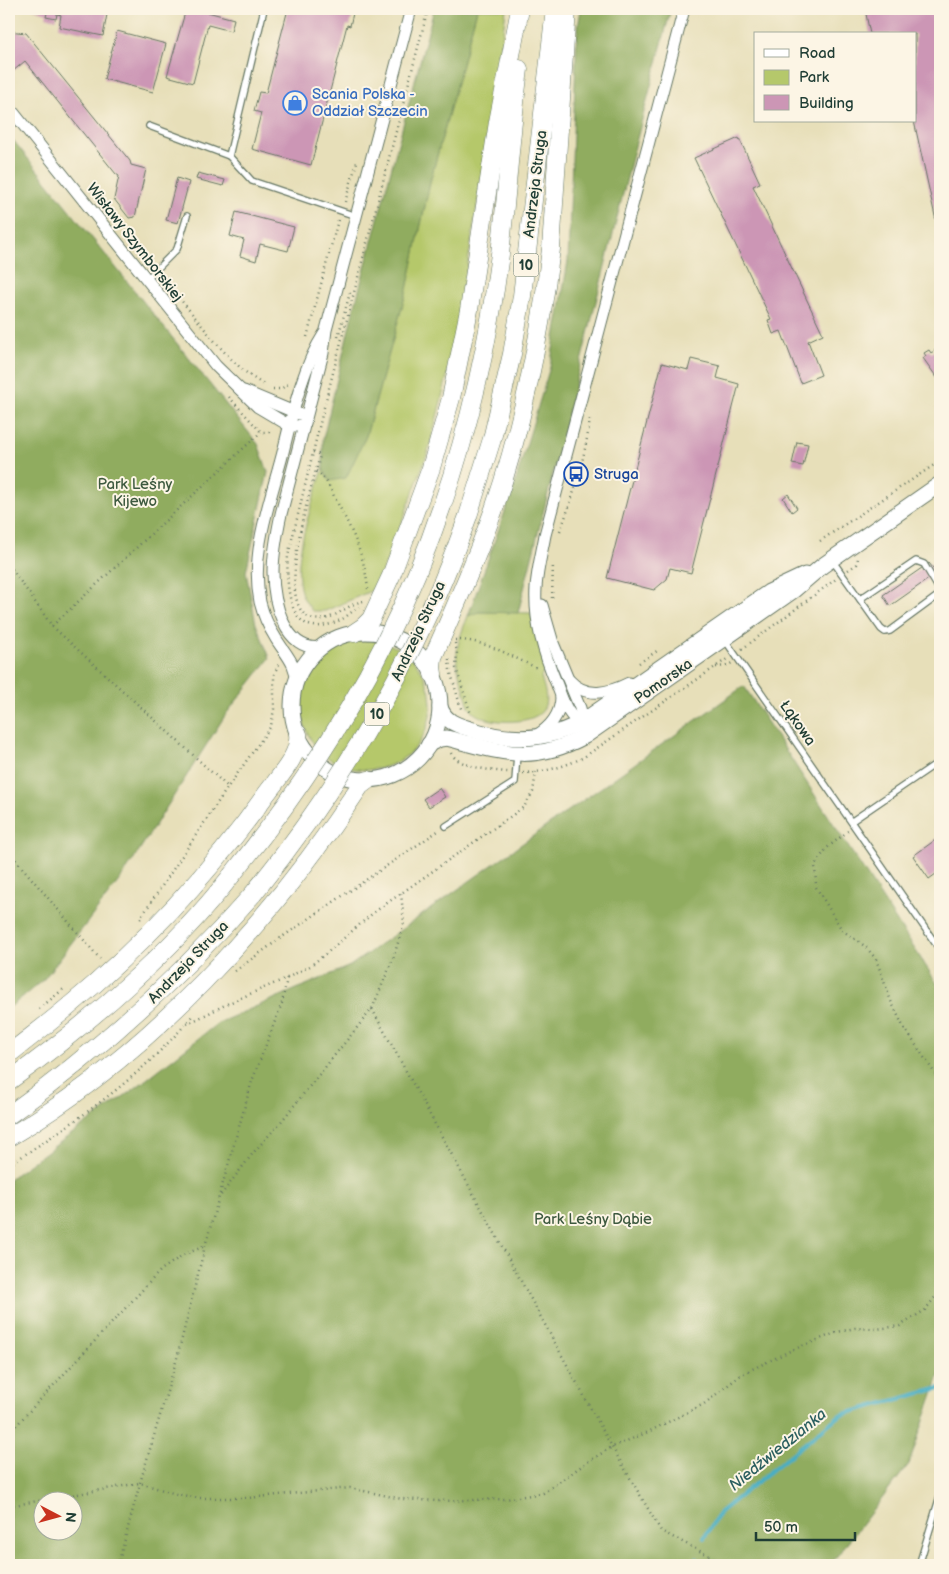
<svg xmlns="http://www.w3.org/2000/svg" width="949" height="1574" font-family="'Balsamiq Sans',sans-serif">
	<rect width="100%" height="100%" fill="#fcf5e5"/>
	<filter id="ink" filterUnits="userSpaceOnUse"><feTurbulence type="fractalNoise" baseFrequency=".02" numOctaves="2"/><feDisplacementMap in="SourceGraphic" scale="10" xChannelSelector="R" yChannelSelector="G"/><feConvolveMatrix kernelMatrix="1 2 1 2 8 2 1 2 1" color-interpolation-filters="sRGB"/></filter>
	<filter id="wash" filterUnits="userSpaceOnUse"><feTurbulence type="fractalNoise" baseFrequency=".0096" numOctaves="4" result="noise"/><feDisplacementMap in="SourceGraphic" scale="20" xChannelSelector="R" yChannelSelector="G"/><feGaussianBlur stdDeviation="1.12" result="paint"/><feColorMatrix in="noise" values="0 0 0 0 0 0 0 0 0 0 0 0 0 0 0 0 0 1.4 0 .05"/><feComposite in="paint" operator="in"/></filter>
	<g filter="url(#wash)">
		<rect width="100%" height="100%" fill="#e7dfb9"/>
		<g fill="#b5c86b" stroke="#6a8250">
			<path d="M477,9H506L496,86L456,338L443,393L429,449L390,555L373,590L325,611H312C309,606 304,600 302,595C290,561 313,502 323,469L330,481L366,436L407,289L431,178Z"/>
			<path d="M479,612L531,613L547,671L543,673L541,677C544,688 549,699 543,710C533,726 482,724 472,711C468,707 467,699 465,693C463,684 458,673 457,664C455,647 462,631 468,616Z"/>
			<circle cx="366" cy="705" r="65"/>
		</g>
		<g fill="#90ac5f" stroke="#58744a" fill-rule="evenodd">
			<path d="M434,9H477L431,178L407,289L366,436L346,478L330,481L323,469V439L351,320Z"/>
			<path d="M581,9H671L634,150L518,613L479,612L468,616L514,486L550,367L568,261L577,34Z"/>
			<path d="M9,135L258,444L268,472L246,572L256,624L270,658L226,714L124,874L44,979L9,1008Z"/>
			<path d="M744,686L940,988V1373L909,1464L830,1565H9V1179L138,1086L218,1023L350,966ZM42,1502H72V1532H42Z"/>
		</g>
		<g fill="none" stroke-linecap="round" stroke-linejoin="round">
			<g stroke="#46aec5" stroke-width="4">
				<path d="M704,1538L720,1512L840,1415L940,1388"/>
				<path d="M695,1565L697,1559"/>
			</g>
		</g>
		<g id="blocks">
			<g fill="#cc96b5">
				<path d="M33,9H108L103,36L59,27L61,15L57,14L56,19L46,17L47,13Z"/>
				<path d="M186,9H196L234,19L231,31L208,25L193,83L167,76Z"/>
				<path d="M288,9H354L350,26L347,25L311,165L252,149L261,113L254,111L259,92L266,93Z"/>
				<path d="M865,9H939L940,239L914,121H915V34H870Z"/>
				<path d="M9,31L26,33L130,161L131,165L146,169L135,217L129,218L114,199L119,176L116,174L25,61L12,72L9,68Z"/>
				<path d="M117,31L166,44L153,92L104,79Z"/>
				<path d="M739,138L760,183L753,186L823,334L808,341L821,375L801,383L781,331L773,334L768,320L771,319L694,158Z"/>
				<path d="M198,173L225,180L223,186L196,179Z"/>
				<path d="M177,178L189,182L178,223L166,220Z"/>
				<path d="M236,212L294,227L288,251L260,244L256,261L240,256L244,240L230,236Z"/>
				<path d="M937,349L940,354V382L923,358L926,356L924,353L929,350L931,353Z"/>
				<path d="M691,359L720,366L717,378L739,384L691,573L670,568L667,579L654,590L607,578L662,363L688,370Z"/>
				<path d="M797,442L808,444L803,466L792,464Z"/>
				<path d="M788,494L797,508L792,512L783,498Z"/>
				<path d="M929,563L937,573L890,606L883,595Z"/>
				<path d="M439,788L445,797L429,807L423,799Z"/>
				<path d="M938,838L939,840L940,839V871L929,879L913,856Z"/>
			</g>
		</g>
	</g>
	<g filter="url(#ink)">
		<use href="#blocks" fill-opacity="0" stroke="#657663" stroke-width="1"/>
		<g fill="none" stroke-linecap="round" stroke-linejoin="round">
			<g stroke="#657663" stroke-width="8">
				<g id="lane">
					<path d="M149,126L229,156L252,181L356,216"/>
					<path d="M229,156L264,9"/>
					<path d="M146,280L177,249L187,216"/>
					<path d="M832,560L881,629L885,632L890,631L939,595L940,592"/>
					<path d="M860,599L916,561L924,564L940,591"/>
					<path d="M725,640L940,950"/>
					<path d="M852,821L940,761"/>
					<path d="M446,826L515,782L517,754"/>
					<path d="M919,1565L940,1496"/>
				</g>
			</g>
			<g stroke="#657663" stroke-width="13">
				<g id="street">
					<path d="M9,107L216,366L258,407L290,426H298L305,423"/>
					<path d="M244,391L299,414"/>
					<path d="M542,605L553,643L580,708L584,726"/>
					<path d="M322,647C284,653 273,600 273,572C273,553 277,533 281,514L323,353L326,330L411,9"/>
					<path d="M569,680C586,699 609,693 629,683"/>
					<path d="M296,684C298,664 284,653 275,637C268,626 263,614 260,602C250,553 270,502 282,456C292,416 302,368 324,334"/>
					<path d="M584,725C567,717 563,701 557,685C544,654 534,622 536,588C537,570 542,552 545,535L684,9"/>
					<path d="M535,736C550,728 561,714 561,697"/>
				</g>
			</g>
			<g stroke="#657663" stroke-width="17">
				<g id="secondary">
					<circle cx="366" cy="706" r="74"/>
					<path d="M440,707C445,722 457,725 470,729C510,742 550,742 586,719L769,592L805,575"/>
					<path d="M429,744L440,739L447,738C500,752 532,765 585,736L794,590L822,566L940,484"/>
				</g>
			</g>
			<g stroke="#657663" stroke-width="19">
				<g id="primary">
					<path d="M442,506C470,425 489,340 500,254C507,192 511,130 519,69"/>
					<path d="M468,516L492,439L512,354L522,296L555,9"/>
					<path d="M354,633L363,627L371,619L391,576L431,468L451,398L469,310L498,122L520,9"/>
					<path d="M433,674L432,667L433,657C455,608 476,559 494,509C523,425 540,337 551,249L567,9"/>
					<path d="M9,1054C29,1038 49,1023 68,1007C143,945 211,872 267,793C278,778 301,754 298,734"/>
					<path d="M9,1081C87,1025 172,952 231,876"/>
					<path d="M9,1115C100,1050 179,978 253,894"/>
					<path d="M9,1137C148,1056 272,920 360,786L368,780"/>
				</g>
			</g>
			<g stroke="#657663" stroke-width="2.5" stroke-dasharray="1 4" stroke-linecap="butt">
				<path d="M345,202L357,162"/>
				<path d="M179,298C206,329 229,365 266,386"/>
				<path d="M307,337L338,220"/>
				<path d="M338,337L351,289"/>
				<path d="M273,389H281L288,384"/>
				<path d="M229,397L261,432H269L272,429"/>
				<path d="M313,452L317,453L320,456C313,483 270,611 314,619C333,623 347,603 364,601"/>
				<path d="M316,471C327,478 330,489 336,500C352,531 364,553 368,589"/>
				<path d="M560,531C574,496 585,457 590,419"/>
				<path d="M820,541L940,461"/>
				<path d="M9,565L52,626L228,787"/>
				<path d="M848,570L857,564L858,558"/>
				<path d="M552,598L553,563"/>
				<path d="M360,607C354,609 350,614 344,618C339,621 332,624 326,625C287,635 286,581 288,556L322,415L428,9"/>
				<path d="M52,626L261,432"/>
				<path d="M455,640C484,639 512,657 537,668"/>
				<path d="M455,643L457,652L456,668L471,714"/>
				<path d="M742,649L836,579"/>
				<path d="M449,659L450,670L462,712"/>
				<path d="M639,663L657,651"/>
				<path d="M716,667L726,666L732,663"/>
				<path d="M451,753C458,767 493,771 508,772"/>
				<path d="M523,773C545,772 564,767 584,757L727,659"/>
				<path d="M848,831L827,848L815,865L816,887L842,930L866,947L876,959L891,1001L903,1026L940,1081"/>
				<path d="M9,852L100,959"/>
				<path d="M140,919L228,787L271,726L274,709V675L279,664"/>
				<path d="M235,971L285,935L438,831"/>
				<path d="M39,1009L66,987"/>
				<path d="M372,1009L612,1447L661,1531L727,1565"/>
				<path d="M187,1024L229,1003L287,978L310,966L328,952L373,913L524,807L533,792L536,772"/>
				<path d="M9,1165C62,1130 116,1095 161,1050C172,1039 183,1028 192,1016"/>
				<path d="M221,1195L253,1153L280,1123L372,1009L393,959L404,923L401,893"/>
				<path d="M9,1433L161,1270L183,1255L205,1246"/>
				<path d="M9,1506L140,1483L176,1494L200,1498H248L350,1488L402,1499L438,1501L506,1499L543,1493L586,1463L612,1447L646,1433L704,1404L742,1374L792,1350L838,1332L855,1328L876,1329L900,1326L925,1310L940,1291"/>
				<path d="M118,1565L140,1483L177,1358L205,1246L252,1081L282,1003L287,978"/>
			</g>
			<use href="#lane" stroke="#fff" stroke-width="5.5"/>
			<use href="#street" stroke="#fff" stroke-width="11"/>
			<use href="#secondary" stroke="#fff" stroke-width="15"/>
			<use href="#primary" stroke="#fff" stroke-width="18"/>
			<g stroke="#657663" stroke-width="19" stroke-linecap="butt">
				<g id="primary-bridge">
					<path d="M231,876C321,766 397,641 442,506"/>
					<path d="M253,894C345,780 419,654 468,516"/>
				</g>
			</g>
			<use href="#primary-bridge" stroke="#fff" stroke-width="18"/>
		</g>
	</g>
	<defs>
		<g id="shop-ring" transform="scale(1.25)"><circle r="9.5" fill="#fcf5e5" stroke="#3f7fe0" stroke-width="1.5"/><path d="M-5-2.5h2.3a2.7 3.5 0 0 1 5.4 0H5L5.5 6h-11ZM-1.5-2.5h3a1.5 2.3 0 0 0-3 0Z" fill="#3f7fe0"/></g>
		<g id="bus-ring" transform="scale(1.25)"><circle r="9.5" fill="#fcf5e5" stroke="#1a4fb4" stroke-width="1.5"/><path d="M-5-6H5V4H4V6H2V4H-2V6H-4V4H-5ZM-3.5-4V0h7V-4ZM-3.5 1.2v1.5H-2V1.2ZM2 1.2v1.5H3.5V1.2Z" fill="#1a4fb4"/></g>
	</defs>
	<g fill-rule="evenodd">
		<use href="#shop-ring" x="295" y="103"/>
		<use href="#bus-ring" x="576" y="474"/>
	</g>
	<g text-anchor="middle" stroke-width="4" stroke-linejoin="round" paint-order="stroke">
		<g fill="#fcf5e5" stroke="#617469" stroke-width="1">
			<rect x="513.5" y="253.5" width="25" height="23" rx="4"/>
			<rect x="364.5" y="702.5" width="25" height="23" rx="4"/>
		</g>
		<g font-size="14" font-weight="bold" fill="#1f3d34">
			<text x="526" y="270">10</text>
			<text x="377" y="719">10</text>
		</g>
		<g font-size="15" fill="#366cbe" stroke="#fcf5e5" text-anchor="start">
			<text x="312" y="99">Scania Polska -<tspan x="312" dy="17">Oddział Szczecin</tspan></text>
		</g>
		<g font-size="15" fill="#1f3d34" stroke="#fcf5e5">
			<text transform="translate(535 184) rotate(-83)" y="5">Andrzeja Struga</text>
			<text transform="translate(135 242) rotate(52)" y="5">Wisławy Szymborskiej</text>
			<text transform="translate(418 631) rotate(-65)" y="5">Andrzeja Struga</text>
			<text transform="translate(663 681) rotate(-35)" y="5">Pomorska</text>
			<text transform="translate(798 723) rotate(55)" y="5">Łąkowa</text>
			<text transform="translate(188 962) rotate(-46)" y="5">Andrzeja Struga</text>
		</g>
		<g font-size="15" fill="#164399" stroke="#fcf5e5" text-anchor="start">
			<text x="594" y="479">Struga</text>
		</g>
		<g font-size="15" fill="#3d593f" stroke="#fcf5e5">
			<text x="135" y="489">Park Leśny<tspan x="135" dy="17">Kijewo</tspan></text>
			<text x="593" y="1224">Park Leśny Dąbie</text>
		</g>
		<g font-size="16" font-style="italic" fill="#2b5f60" stroke="#fcf5e5">
			<text transform="translate(777 1449) rotate(-39)" y="6">Niedźwiedzianka</text>
		</g>
	</g>
	<rect width="949" height="1574" fill="none" stroke="#fcf5e5" stroke-width="30"/>
	<rect x="754" y="32" width="162" height="90" fill="#fcf5e5" stroke="#a4ab9e"/>
	<rect x="764" y="49" width="25" height="8" fill="#ffffff" stroke="#a4ab9e"/>
	<text x="799" y="58" font-size="15" fill="#1f3d34">Road</text>
	<rect x="764" y="70" width="25" height="15" fill="#b5c86b" stroke="#a4ab9e"/>
	<text x="799" y="82" font-size="15" fill="#1f3d34">Park</text>
	<rect x="764" y="95" width="25" height="15" fill="#cc96b5" stroke="#a4ab9e"/>
	<text x="799" y="108" font-size="15" fill="#1f3d34">Building</text>
	<g transform="translate(58 1516) rotate(96)"><circle r="24" fill="#fcf5e5" stroke="#a4ab9e"/>
	<path d="M0-4L9 19L0 12L-9 19Z" fill="#c8321e"/>
	<text y="-8" font-size="14" font-weight="bold" text-anchor="middle" fill="#1f3d34">N</text>
	</g>
	<path d="M756 1532v8h99v-8" fill="none" stroke="#1f3d34" stroke-width="2.5"/>
	<text x="764" y="1532" font-size="15" fill="#1f3d34" stroke="#fcf5e5" stroke-width="4" paint-order="stroke">50 m</text>
</svg>
